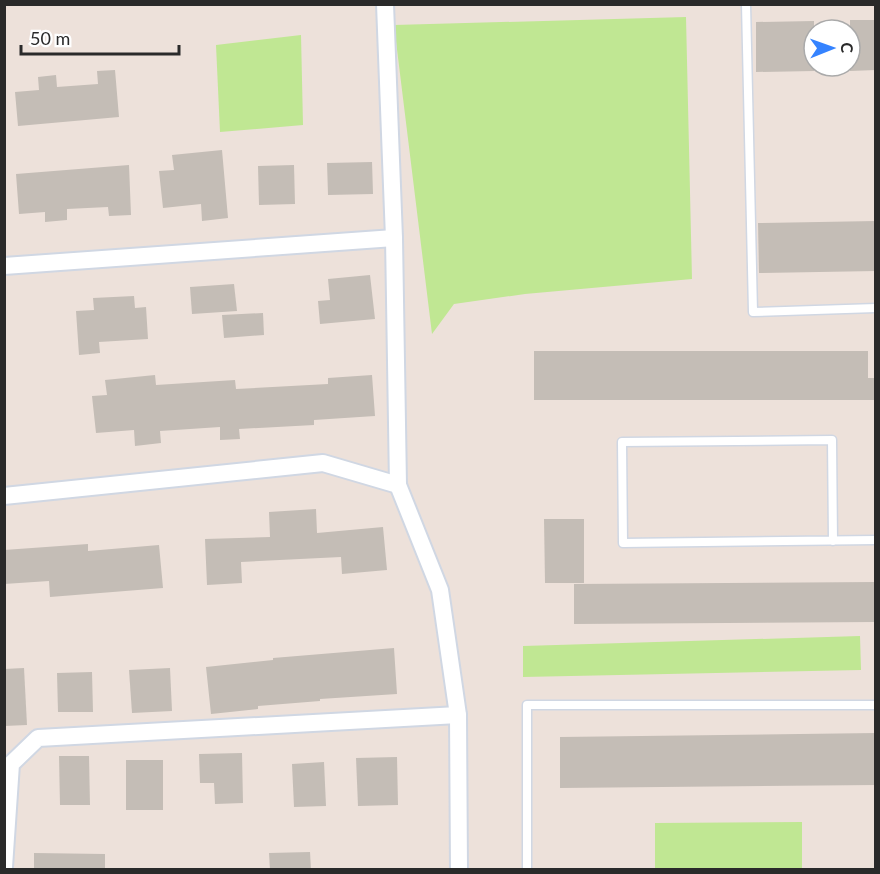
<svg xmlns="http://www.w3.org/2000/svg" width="880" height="874" font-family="Lato,sans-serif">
	<rect width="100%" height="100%" fill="#ede1da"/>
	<g fill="#c0e793">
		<path d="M686,17L692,279L525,294L454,304L432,334L394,25Z"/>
		<path d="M301,35L303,125L220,132L216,45Z"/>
		<path d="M860,636L861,670L523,677V646Z"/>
		<path d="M802,822V869H655V823Z"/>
	</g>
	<g fill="#c4bdb6">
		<path d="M850,20H876V70L850,71Z"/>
		<path d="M814,21V71L756,72V22Z"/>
		<path d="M115,70L119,117L18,126L15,92L39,90L38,77L56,75L57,87L98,84L97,71Z"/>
		<path d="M222,150L228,218L202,221L201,204L163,208L159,171L174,170L172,155Z"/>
		<path d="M372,162L373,194L328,195L327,163Z"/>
		<path d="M129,165L131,215L109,216L108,207L67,209V220L45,222V212L19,214L16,174Z"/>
		<path d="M294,165L295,204L259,205L258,166Z"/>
		<path d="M876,221V271L759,273L758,223Z"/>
		<path d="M370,275L375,319L320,324L318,301L330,300L328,279Z"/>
		<path d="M234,284L237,311L192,314L190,287Z"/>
		<path d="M134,296L135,308L146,307L148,339L99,342L100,353L79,355L76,311L94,310L93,298Z"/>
		<path d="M263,313L264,335L224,338L222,315Z"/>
		<path d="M534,351H868V378H876V400H534Z"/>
		<path d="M155,375L156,385L235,380L236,389L328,384V378L372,375L375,416L314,420V425L239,429L240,439L220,440V427L160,431L161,443L135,446L134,430L96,433L92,396L107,395L105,380Z"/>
		<path d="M316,509L317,533L383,527L387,570L342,574L341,557L241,562L242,583L207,585L205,539L270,537L269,512Z"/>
		<path d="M544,519H584V583H545Z"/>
		<path d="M88,544V551L159,545L163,588L50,597L49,581L4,584V550Z"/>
		<path d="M876,582V622L574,624V584Z"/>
		<path d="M394,648L397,694L320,699V701L258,706V709L211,714L206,667L273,660V658Z"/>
		<path d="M24,668L27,725L4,726V669Z"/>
		<path d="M170,668L172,711L132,713L129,670Z"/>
		<path d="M92,672L93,712H58L57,673Z"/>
		<path d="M876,733V785L560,788V737Z"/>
		<path d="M242,753L243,803L215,804L214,783H200L199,754Z"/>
		<path d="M59,756H89L90,805H60Z"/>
		<path d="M397,757L398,805L358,806L356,758Z"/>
		<rect x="126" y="760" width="37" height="50"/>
		<path d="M324,762L326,806L294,807L292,764Z"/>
		<path d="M310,852L311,870H270L269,853Z"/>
		<path d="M34,853L105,854V870H34Z"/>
	</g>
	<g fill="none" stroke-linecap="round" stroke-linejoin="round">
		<g stroke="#d0d7e3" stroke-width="11">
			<g id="lane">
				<path d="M746,4L753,312L876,308"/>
				<path d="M833,541L832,440L622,442L623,543L876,540"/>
				<path d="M527,870V705H876"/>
			</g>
		</g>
		<g stroke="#d0d7e3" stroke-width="20">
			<g id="street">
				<path d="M385,4L394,238L398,485L440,590L458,715L459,870"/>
				<path d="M4,266L394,238"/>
				<path d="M4,496L323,463L398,485"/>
				<path d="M4,867L11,764L38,738L458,715"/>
			</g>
		</g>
		<use href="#lane" stroke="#fff" stroke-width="8"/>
		<use href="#street" stroke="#fff" stroke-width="16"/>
	</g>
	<rect width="880" height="874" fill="none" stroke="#2a2a2a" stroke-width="12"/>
	<g transform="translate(832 48) rotate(89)"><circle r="28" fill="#ffffff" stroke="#aaaaaa" stroke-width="1.5"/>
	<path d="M0-4.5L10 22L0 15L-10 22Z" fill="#3583ff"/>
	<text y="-9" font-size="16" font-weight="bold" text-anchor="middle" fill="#2a2a2a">С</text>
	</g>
	<path d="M21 45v9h158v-9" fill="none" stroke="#2a2a2a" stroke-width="3"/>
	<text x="30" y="45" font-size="18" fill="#2a2a2a" stroke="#ffffff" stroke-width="4.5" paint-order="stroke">50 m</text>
</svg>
